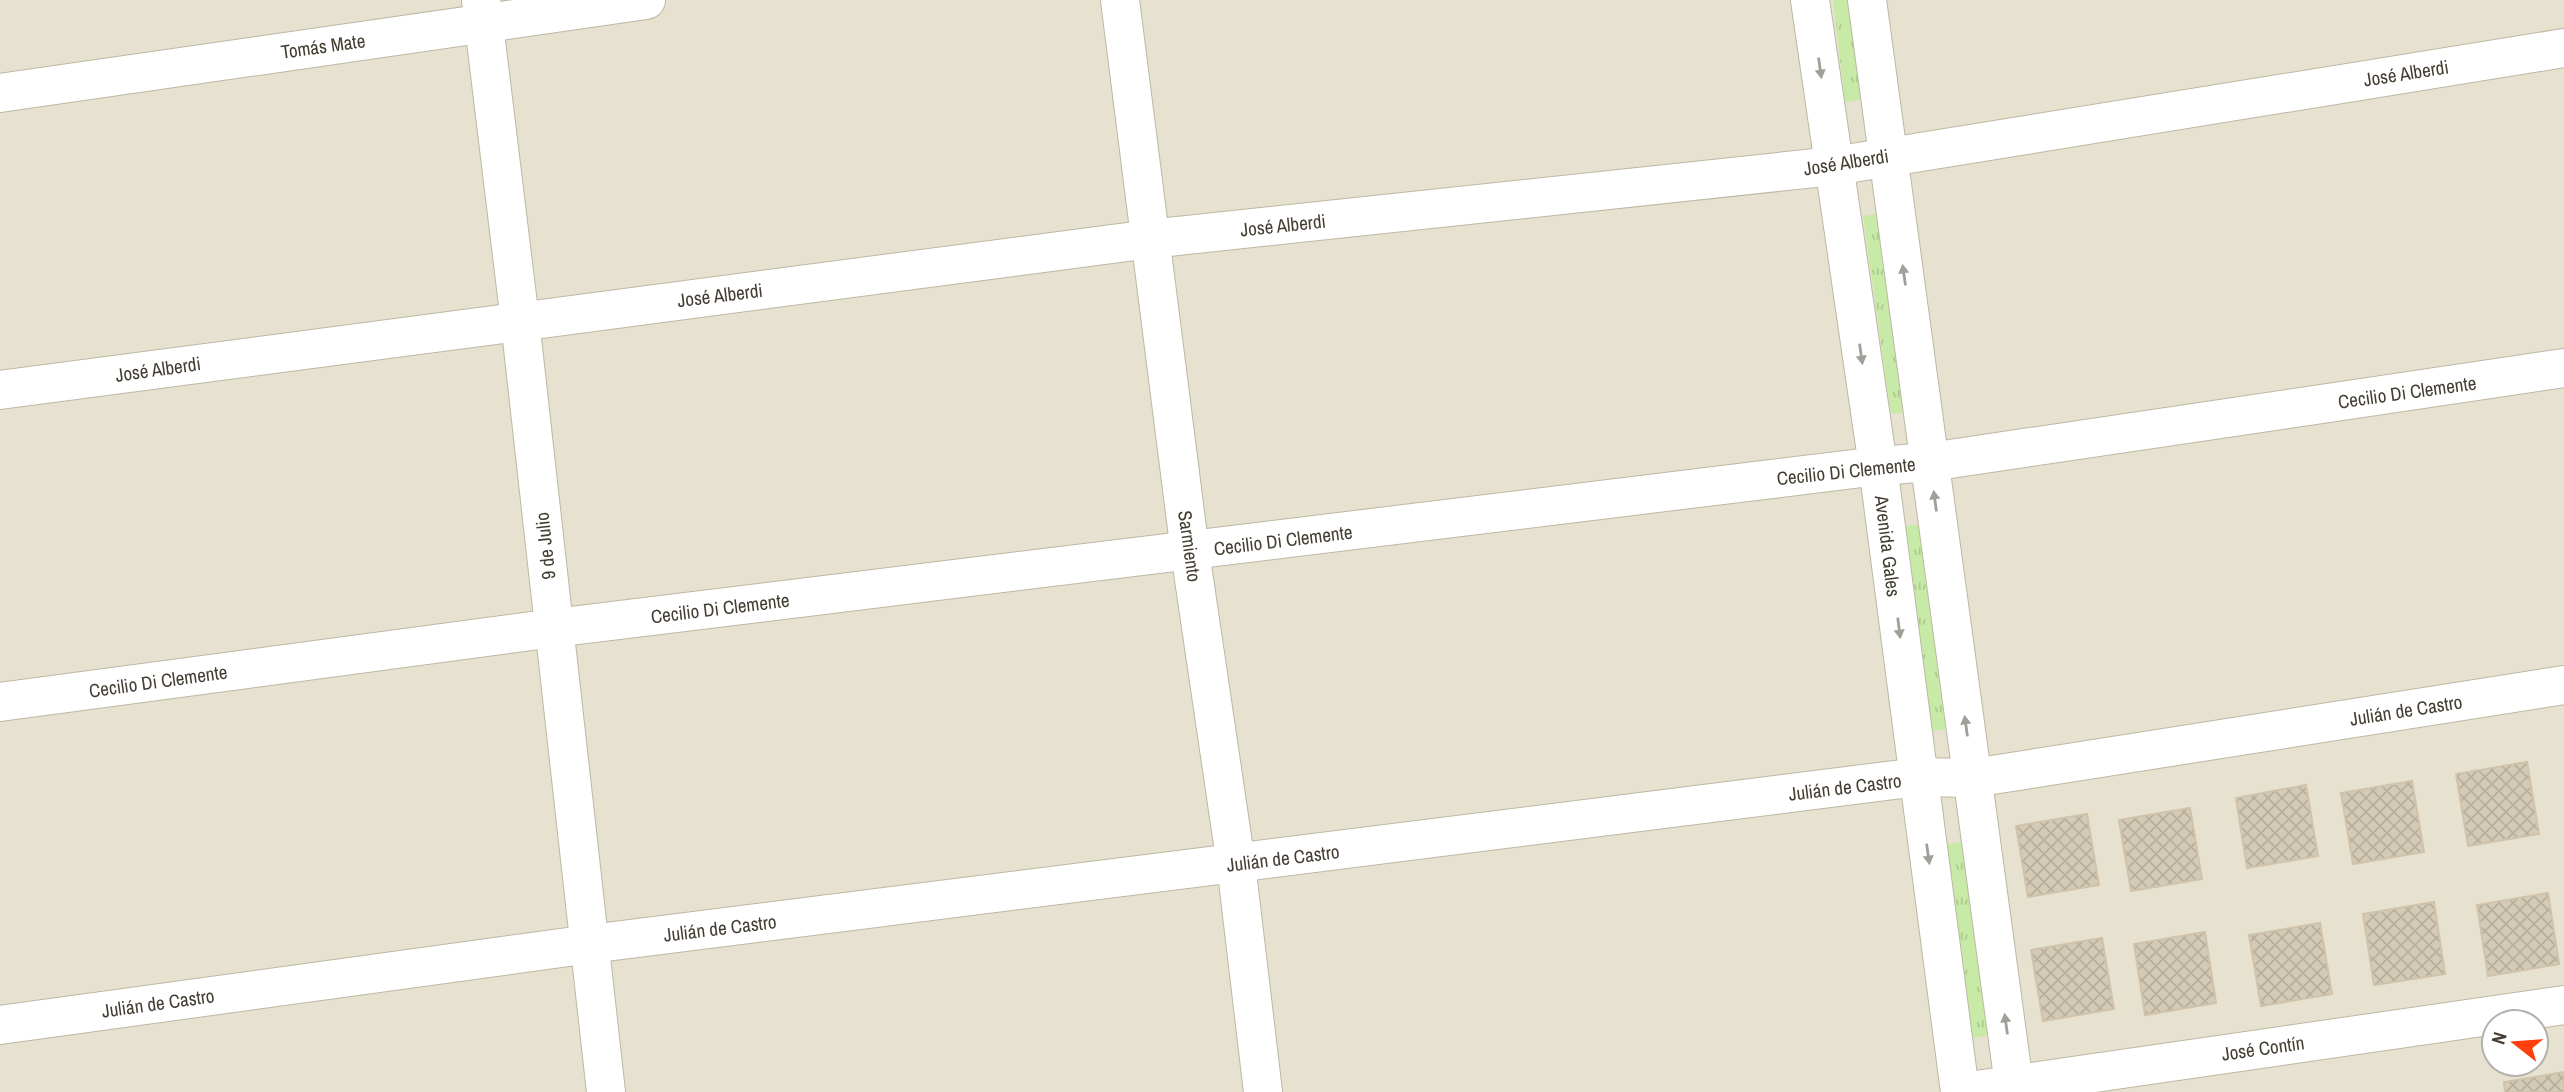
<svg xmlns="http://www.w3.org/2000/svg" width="2564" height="1092" font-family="'Archivo Narrow',sans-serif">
	<defs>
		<pattern id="grass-tufts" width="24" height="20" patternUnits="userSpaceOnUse" patternTransform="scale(1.75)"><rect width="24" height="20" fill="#c7eaa6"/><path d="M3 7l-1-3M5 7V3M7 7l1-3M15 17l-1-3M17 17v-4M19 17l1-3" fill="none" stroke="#acca8f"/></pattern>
		<pattern id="building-cross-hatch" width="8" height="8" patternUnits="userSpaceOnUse" patternTransform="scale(1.75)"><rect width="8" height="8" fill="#d4cbb6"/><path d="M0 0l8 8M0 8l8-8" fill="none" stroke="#b7af9d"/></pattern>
	</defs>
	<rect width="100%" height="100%" fill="#f2eee1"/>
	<path fill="#e7e1cf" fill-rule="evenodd" d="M0,0H2564V1092H0ZM2494,1022H2536V1064H2494Z"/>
	<g fill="url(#grass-tufts)">
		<path d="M1833,0H1848L1861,100L1845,102Z"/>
		<path d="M1879,214L1907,412L1891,414L1863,216Z"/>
		<path d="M1920,524L1946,729L1931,731L1904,526Z"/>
		<path d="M1963,842L1989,1035L1973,1038L1947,844Z"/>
	</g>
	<g fill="url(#building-cross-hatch)" stroke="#d0c3a9" stroke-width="2">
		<path d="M2527,762L2539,834L2468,846L2456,774Z"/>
		<path d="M2412,781L2424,852L2353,864L2341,793Z"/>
		<path d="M2306,785L2318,856L2247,868L2236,798Z"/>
		<path d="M2190,808L2202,879L2131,891L2119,820Z"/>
		<path d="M2087,814L2099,885L2028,897L2016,826Z"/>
		<path d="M2548,893L2559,964L2488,976L2477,905Z"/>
		<path d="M2434,902L2445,974L2374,985L2363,914Z"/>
		<path d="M2320,923L2332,994L2261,1006L2249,935Z"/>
		<path d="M2205,932L2216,1003L2145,1015L2134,944Z"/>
		<path d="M2102,938L2114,1009L2043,1021L2031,950Z"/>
		<path d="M2564,1072V1092H2505L2504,1082Z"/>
	</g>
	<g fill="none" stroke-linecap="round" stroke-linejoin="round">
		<g stroke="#beb7a4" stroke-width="40">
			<g id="minor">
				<path d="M481,0L520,321L606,1092"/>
				<path d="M1120,0L1190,552L1236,864L1263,1092"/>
				<path d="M1810,0L1878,466L1960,1092"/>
				<path d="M1867,0L2015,1092"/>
				<path d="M0,93L646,0"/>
				<path d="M0,390L1150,239L1834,166L2564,48"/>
				<path d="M0,702L554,628L1878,466L1930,462L2564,368"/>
				<path d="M0,1025L590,944L1918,777L1973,778L2564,685"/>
				<path d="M1963,1092L2564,1005"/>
			</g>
		</g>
		<use href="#minor" stroke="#fff" stroke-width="38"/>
	</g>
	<defs><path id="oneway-solid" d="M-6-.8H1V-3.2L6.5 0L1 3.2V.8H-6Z" transform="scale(1.75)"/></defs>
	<g fill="#a29e98">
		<use href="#oneway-solid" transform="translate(1820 68) rotate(82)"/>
		<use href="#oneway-solid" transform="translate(1904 275) rotate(-98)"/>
		<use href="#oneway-solid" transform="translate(1861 354) rotate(82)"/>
		<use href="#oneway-solid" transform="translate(1935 501) rotate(-98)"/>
		<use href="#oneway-solid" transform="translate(1899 628) rotate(83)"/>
		<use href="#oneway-solid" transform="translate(1966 726) rotate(-98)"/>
		<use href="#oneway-solid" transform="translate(1928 854) rotate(82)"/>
		<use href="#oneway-solid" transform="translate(2006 1024) rotate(-98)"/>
	</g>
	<g text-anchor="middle" stroke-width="7" stroke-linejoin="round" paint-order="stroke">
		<g font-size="19" fill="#443e32" stroke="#fff">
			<text transform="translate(323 46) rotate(-8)" y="7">Tomás Mate</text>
			<text transform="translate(2406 73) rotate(-9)" y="7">José Alberdi</text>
			<text transform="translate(1846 162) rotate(-9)" y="7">José Alberdi</text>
			<text transform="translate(1283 225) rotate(-6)" y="7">José Alberdi</text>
			<text transform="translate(720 295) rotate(-7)" y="7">José Alberdi</text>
			<text transform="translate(158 369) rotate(-8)" y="7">José Alberdi</text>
			<text transform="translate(2407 392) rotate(-8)" y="7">Cecilio Di Clemente</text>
			<text transform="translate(1846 471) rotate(-6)" y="7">Cecilio Di Clemente</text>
			<text transform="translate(1283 540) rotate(-7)" y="7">Cecilio Di Clemente</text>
			<text transform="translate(545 546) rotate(-96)" y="7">9 de Julio</text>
			<text transform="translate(1190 546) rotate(82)" y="7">Sarmiento</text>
			<text transform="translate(1888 546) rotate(83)" y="7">Avenida Gales</text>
			<text transform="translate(720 608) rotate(-7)" y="7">Cecilio Di Clemente</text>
			<text transform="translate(158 681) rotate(-8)" y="7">Cecilio Di Clemente</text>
			<text transform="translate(2406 710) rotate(-9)" y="7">Julián de Castro</text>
			<text transform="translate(1845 787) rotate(-7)" y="7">Julián de Castro</text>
			<text transform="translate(1283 858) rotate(-7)" y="7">Julián de Castro</text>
			<text transform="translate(720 928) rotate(-7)" y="7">Julián de Castro</text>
			<text transform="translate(158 1003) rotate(-8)" y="7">Julián de Castro</text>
			<text transform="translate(2263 1048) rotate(-8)" y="7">José Contín</text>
		</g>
	</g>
	<g transform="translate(2515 1043) rotate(287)"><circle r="33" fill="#ffffff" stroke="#b4b2ad" stroke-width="2"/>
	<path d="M0-5L12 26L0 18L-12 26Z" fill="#ff400c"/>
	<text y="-10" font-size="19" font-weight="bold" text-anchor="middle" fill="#443e32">N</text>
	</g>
</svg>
